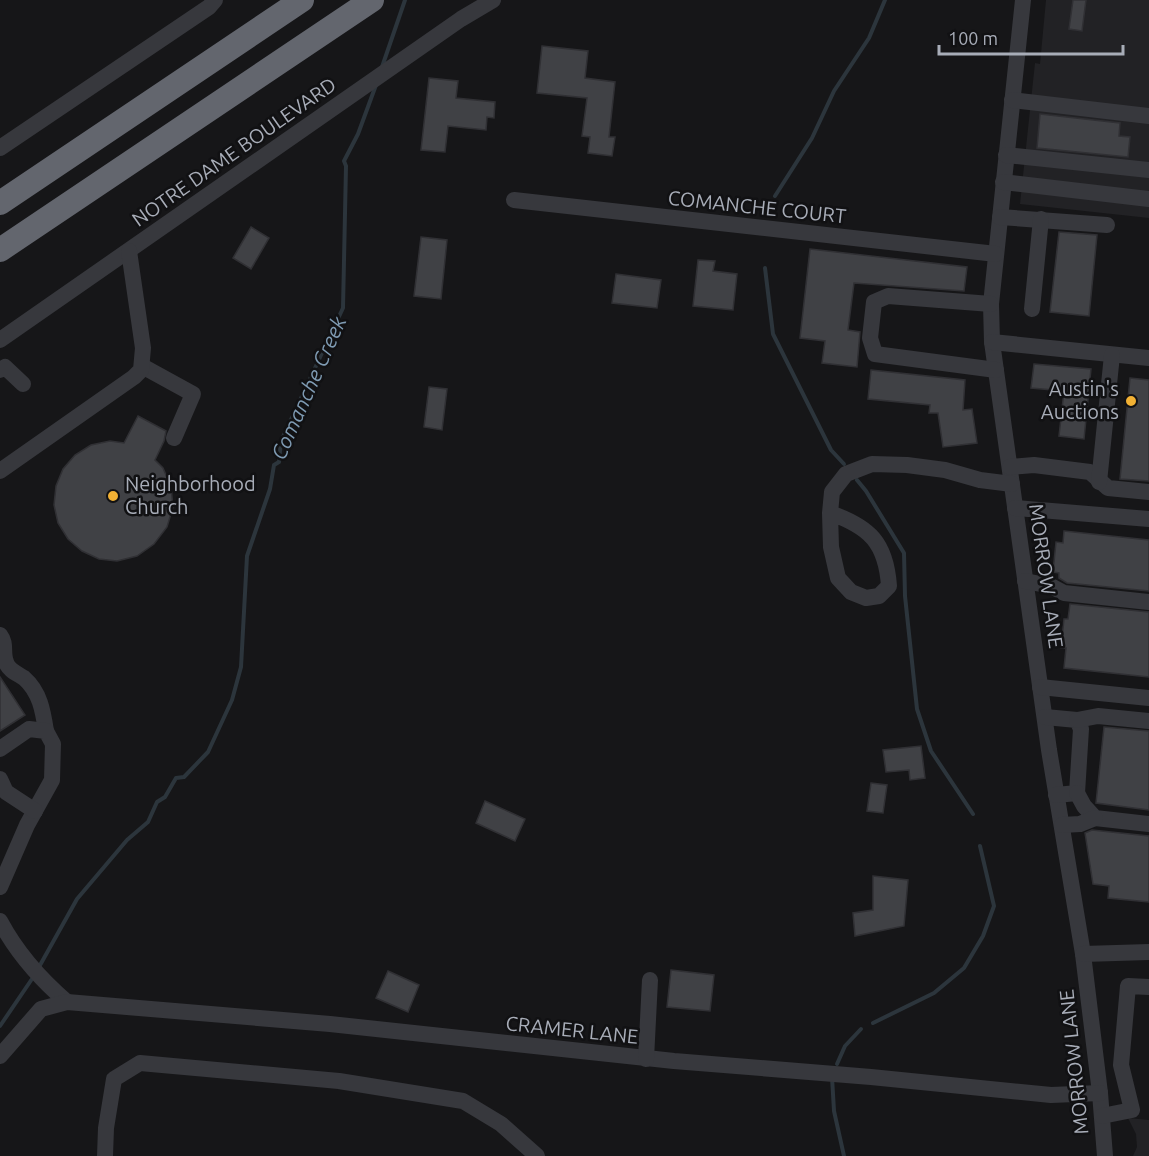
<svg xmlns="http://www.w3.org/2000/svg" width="1149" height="1156" font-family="Ubuntu,sans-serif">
	<rect width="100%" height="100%" fill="#161618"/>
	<g fill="#222225">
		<path d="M1046,0H1149V218L1020,204L1035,63L1040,64Z"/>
		<path d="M1128,1118L1149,1120V1156H1133L1137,1147L1136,1134Z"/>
	</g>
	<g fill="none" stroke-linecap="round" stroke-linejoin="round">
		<g stroke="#2c353c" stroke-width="4">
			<path d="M382,67L405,0"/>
			<path d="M775,196L812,138L834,91L869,38L885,0"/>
			<path d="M765,268L773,334L831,450L844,464"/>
			<path d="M857,480L866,491L904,553L905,596L917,709L931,751L973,814"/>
			<path d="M39,967L77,899L127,840L148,822L157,802L165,797L176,778L184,777L208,752L232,700L241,667L247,556L270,489L274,465L279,462L281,441L343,308L346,166L344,161L358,134L376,85"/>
			<path d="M873,1023L934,993L964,968L983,936L994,906L980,846"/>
			<path d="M0,1026L34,976"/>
			<path d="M837,1064L845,1046L861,1029"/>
			<path d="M832,1077L834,1111L844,1156"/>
		</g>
	</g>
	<g fill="#404145" stroke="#303034" stroke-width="1.5">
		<path d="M1073,0H1086L1082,31L1069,29Z"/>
		<path d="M542,46L588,51L585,78L615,82L609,137H615L612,156L588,153L590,137L582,136L587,98L537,93Z"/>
		<path d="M429,78L458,81L456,98L495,102L494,118L487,117L486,130L448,126L445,152L421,150Z"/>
		<path d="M1040,114L1120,123L1119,136L1130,137L1128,157L1037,148Z"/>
		<path d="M251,227L269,238L251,269L233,258Z"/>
		<path d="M1059,232L1097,235L1089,316L1050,312Z"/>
		<path d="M421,237L447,240L441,299L414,296Z"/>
		<path d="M810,249L967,267L964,291L854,283L848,330L860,332L857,367L822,363L825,341L800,338Z"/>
		<path d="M698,260L715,261L713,271L737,274L733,310L693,306Z"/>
		<path d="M616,274L661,280L657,308L612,303Z"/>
		<path d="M1034,364L1091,369L1084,439L1059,436L1064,391L1031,388Z"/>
		<path d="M871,370L965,380L963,410L972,409L977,443L943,447L938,413H929L930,405L868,399Z"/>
		<path d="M1130,378L1149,380V481L1120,479Z"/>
		<path d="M429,387L447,389L442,430L424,427Z"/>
		<path d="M138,416L166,431L164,441L155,460L163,468L171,487L173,507L167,527L154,544L137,556L117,561L99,559L82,551L68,539L58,523L54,505L56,486L63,469L75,455L91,445L110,441L124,443Z"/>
		<path d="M1064,531L1149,540V591L1067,583L1059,578V573L1053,572L1056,542L1063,543Z"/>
		<path d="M1070,604L1149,612V677L1064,668L1066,648H1061L1064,619H1068Z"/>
		<path d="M0,677L25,715L0,731Z"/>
		<path d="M1104,727L1149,731V810L1096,803Z"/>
		<path d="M921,746L925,778L910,780L909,770L886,772L883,750Z"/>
		<path d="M871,783L887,785L883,813L867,811Z"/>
		<path d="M485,801L525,819L515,841L476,823Z"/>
		<path d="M1092,830L1149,836V902L1108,898L1109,886L1093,884L1085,833Z"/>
		<path d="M873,876L908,880L904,926L855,936L853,913L873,910Z"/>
		<path d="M671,970L714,975L710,1011L667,1007Z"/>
		<path d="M388,971L419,985L408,1012L376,998Z"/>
	</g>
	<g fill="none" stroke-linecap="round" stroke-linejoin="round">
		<g stroke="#37383d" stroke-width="16">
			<path d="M1023,0L991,304L992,342L1049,750L1083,954L1100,1093L1105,1156"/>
			<path d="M1012,100L1149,116"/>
			<path d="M0,148L209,7L215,0"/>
			<path d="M1006,155L1149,170"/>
			<path d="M1003,182L1149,199"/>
			<path d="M514,200L996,254"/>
			<path d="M1000,217L1107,225"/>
			<path d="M991,304L888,296L874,302L870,338L875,354L996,370"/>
			<path d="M1032,309L1041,219"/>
			<path d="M0,340L461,19L493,0"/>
			<path d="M992,342L1149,358"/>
			<path d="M142,366L193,394L174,438"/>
			<path d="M0,370L5,367L23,384"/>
			<path d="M1010,467L1034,465L1090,472L1108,488L1149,492"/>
			<path d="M0,471L134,377L141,370L143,348L129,251"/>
			<path d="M1099,482L1112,355"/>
			<path d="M1015,508L1149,519"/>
			<path d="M830,513C870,527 886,543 889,586L879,596L866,598L851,592L838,578L831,547L830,513L832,492L846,474L872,464L907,465L945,470L980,480L1012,484"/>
			<path d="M1025,581L1051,586L1064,593L1149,602"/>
			<path d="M0,635C7,644 2,652 6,662C8,670 18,674 24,678C40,692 43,711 46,731"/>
			<path d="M1040,687L1149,698"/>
			<path d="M1045,717L1077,720L1081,729L1077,793L1056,795"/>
			<path d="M1077,720L1098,716L1149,721"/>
			<path d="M0,749L29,729L46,731L53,744L52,780L27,825L0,887"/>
			<path d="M0,779L6,792L35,811"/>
			<path d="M1077,793L1084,806L1095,818L1149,824"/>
			<path d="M1062,825L1080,824L1095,818"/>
			<path d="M0,921C17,953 39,978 67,1002"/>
			<path d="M1083,954L1149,952"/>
			<path d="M0,1056L41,1009L67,1002L330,1024L674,1061L871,1077L1051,1095L1100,1093"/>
			<path d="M646,1059L650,980"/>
			<path d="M1102,1116L1132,1110L1121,1065L1128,986L1149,987"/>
			<path d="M105,1156L106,1128L114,1079L140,1063L339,1081L463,1101L501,1124L537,1156"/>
		</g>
		<g stroke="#63666e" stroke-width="24">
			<path d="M0,203L302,0"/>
			<path d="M0,250L372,0"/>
		</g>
	</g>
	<g fill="#f2b134" stroke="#111113" stroke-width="2">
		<circle cx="1131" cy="401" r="6"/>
		<circle cx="113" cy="496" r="6"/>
	</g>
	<g text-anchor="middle" stroke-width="5" stroke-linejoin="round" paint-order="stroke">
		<g font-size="20" fill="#a8adb8" stroke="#111113">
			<text transform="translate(234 152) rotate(-35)" y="7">NOTRE DAME BOULEVARD</text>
			<text transform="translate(757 207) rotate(6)" y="7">COMANCHE COURT</text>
			<text transform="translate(1046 576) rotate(82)" y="7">MORROW LANE</text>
			<text transform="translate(572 1030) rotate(6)" y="7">CRAMER LANE</text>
			<text transform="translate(1074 1062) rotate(-96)" y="7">MORROW LANE</text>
		</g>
		<g font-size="20" fill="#a8adb8" stroke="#111113" text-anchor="end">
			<text x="1119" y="396">Austin's<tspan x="1119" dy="23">Auctions</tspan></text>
			<text x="125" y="491" text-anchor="start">Neighborhood<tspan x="125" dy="23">Church</tspan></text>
		</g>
		<g font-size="21" font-style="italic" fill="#7f9bb3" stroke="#111113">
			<text transform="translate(309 388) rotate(-66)" y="7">Comanche Creek</text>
		</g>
	</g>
	<path d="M939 45v9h184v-9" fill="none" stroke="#a8adb8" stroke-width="3"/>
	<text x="948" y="45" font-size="18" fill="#a8adb8" stroke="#111113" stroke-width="4.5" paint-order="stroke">100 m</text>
</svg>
